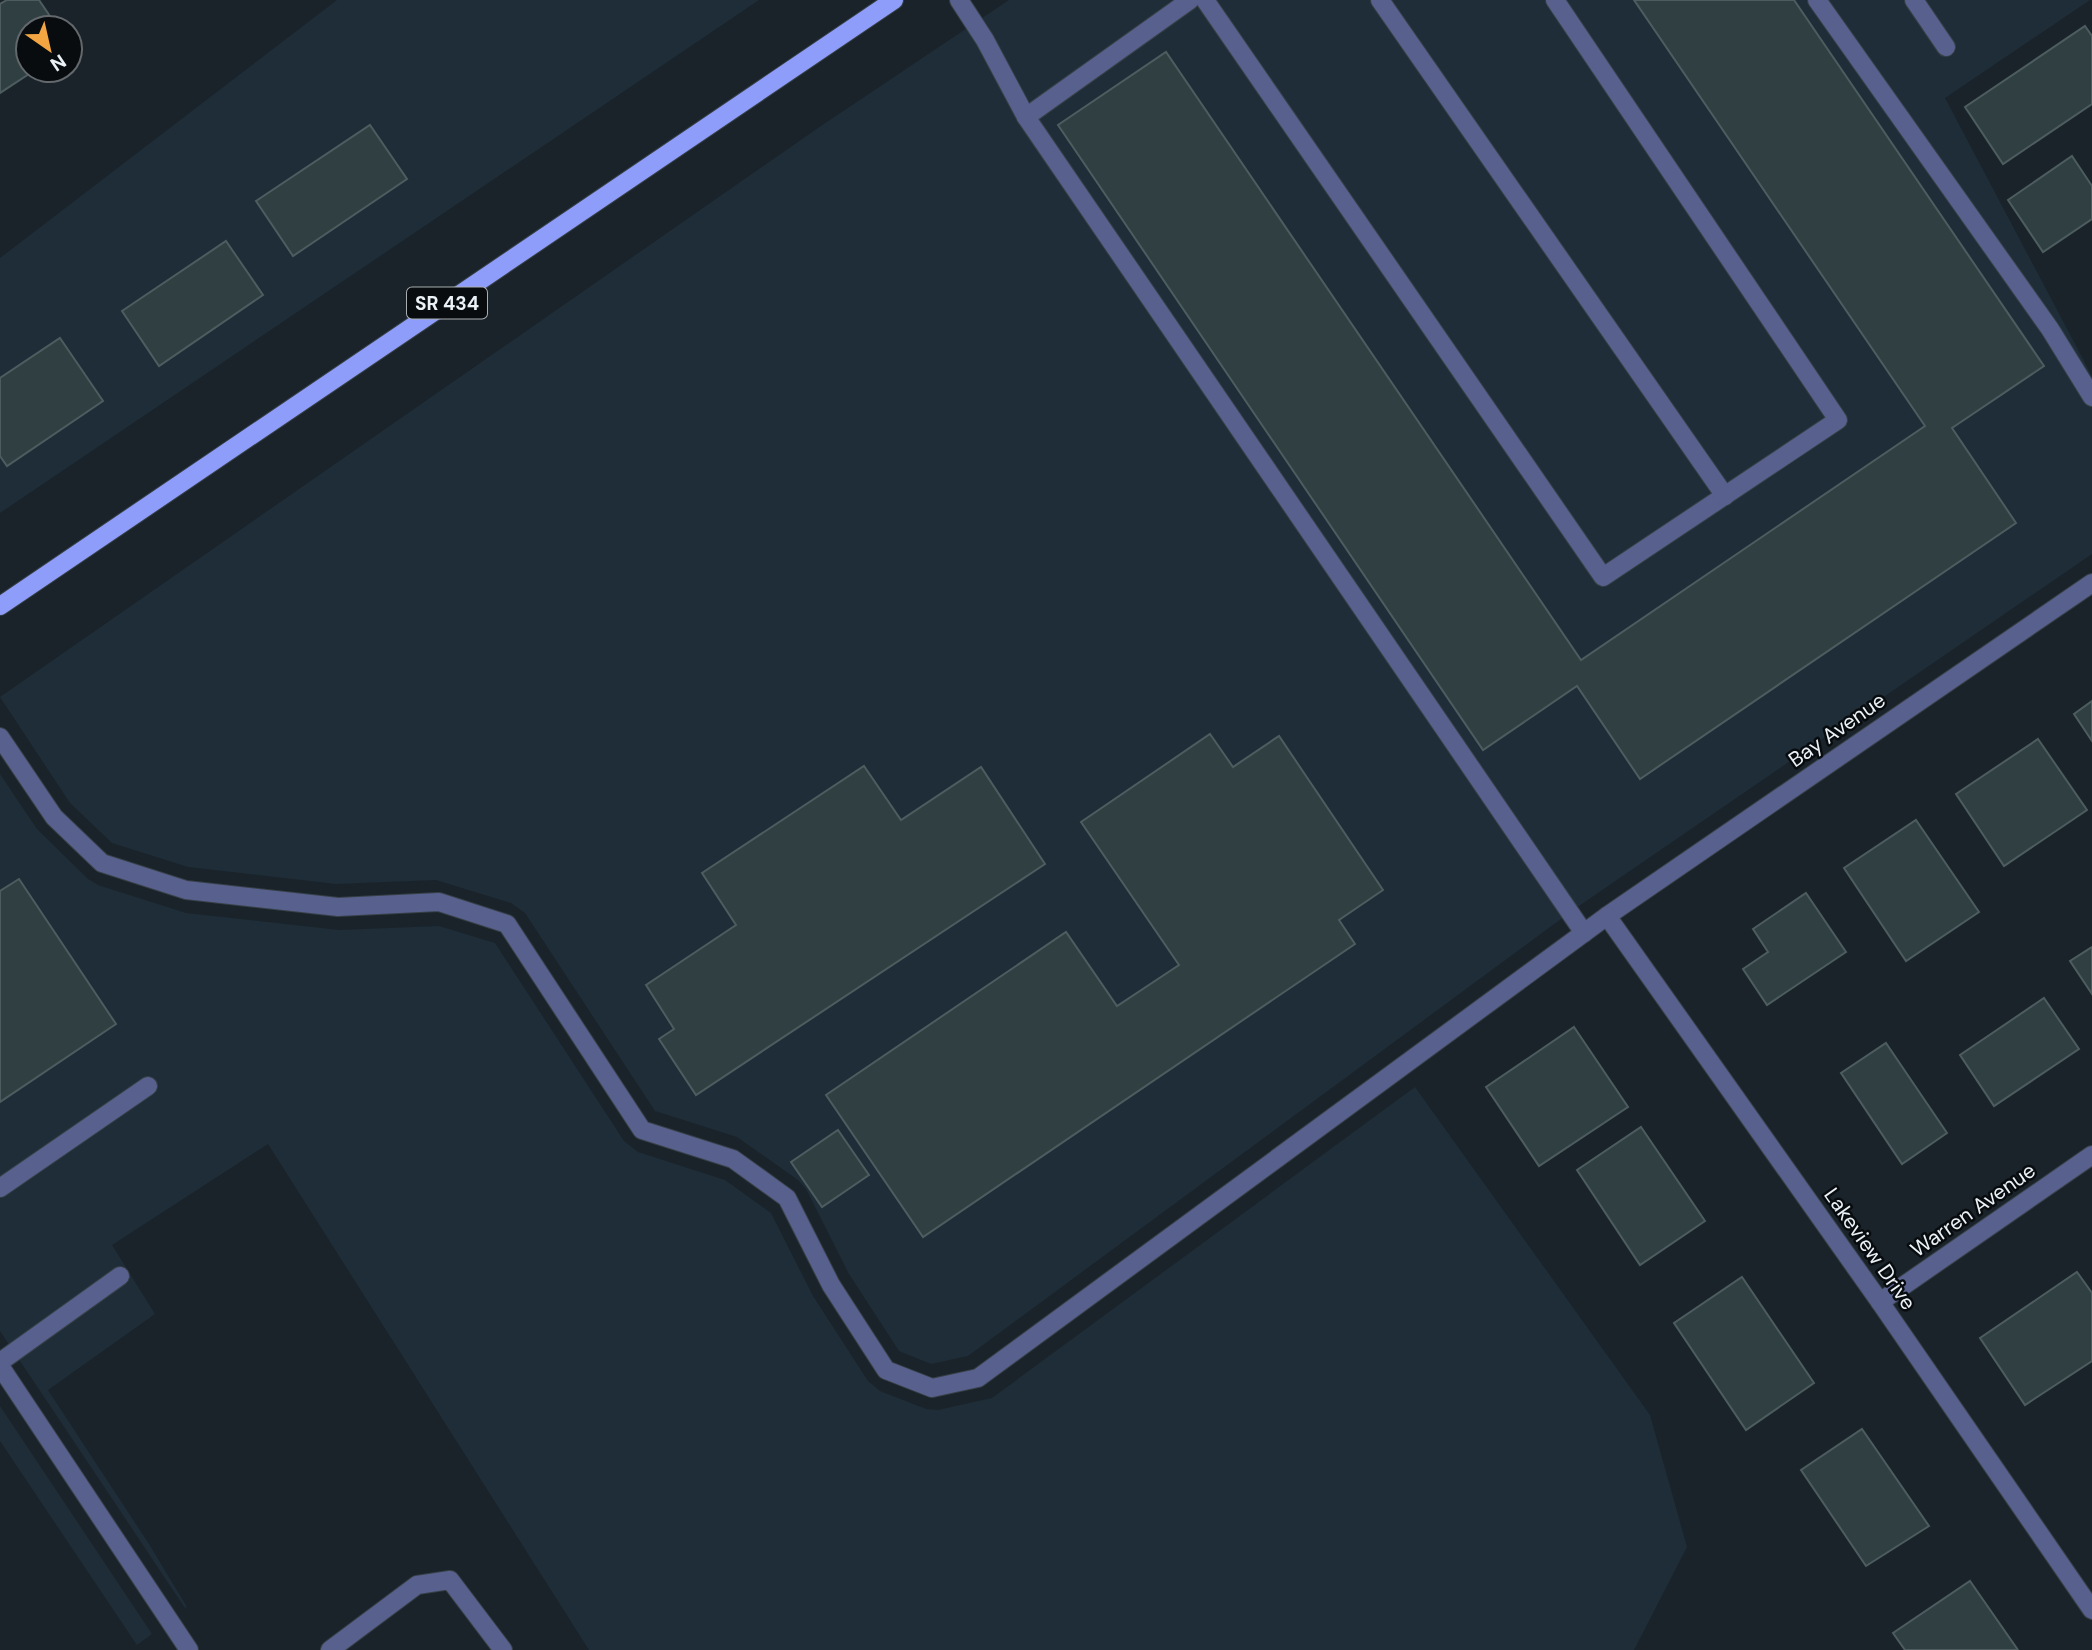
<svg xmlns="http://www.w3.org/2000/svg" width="2092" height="1650" font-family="'DM Sans',sans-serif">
	<rect width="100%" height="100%" fill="#1a232a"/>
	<g fill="#1e2d38">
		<path d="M337,0H759L0,513V258Z"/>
		<path d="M1009,0H2090L1945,98L2092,376V554L1576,908L968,1356L931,1364L899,1351L849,1274L806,1189L798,1180L737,1137L655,1111L525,913L511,903L436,880L336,884L188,867L112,843L70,803L0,697L818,128Z"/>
		<path d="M0,774L37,829L88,879L98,885L186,913L339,930L439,926L495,943L624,1141L638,1152L725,1180L771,1213L813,1296L868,1381L880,1391L926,1409L938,1410L992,1398L1415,1087L1650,1415L1687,1547L1634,1650H589L268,1144L112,1245L155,1314L48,1390L149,1544L187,1607L185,1608L0,1331Z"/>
		<path d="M0,1406L152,1634L137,1645L0,1441Z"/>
	</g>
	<g fill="#303f41" stroke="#4d5d5f" stroke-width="2">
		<path d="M7,0H39L58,28H28V70H35L0,93V4Z"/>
		<path d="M1634,0H1794L2044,366L1952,428L2016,523L1640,779L1577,686L1483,750L1058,125L1166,52L1581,660L1925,426Z"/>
		<path d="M2085,26L2092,36V104L2003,164L1965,107Z"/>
		<path d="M370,125L407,179L293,256L256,201Z"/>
		<path d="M2072,156L2092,186V219L2043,252L2008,200Z"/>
		<path d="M226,241L263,295L159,366L122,311Z"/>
		<path d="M60,338L103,401L7,466L0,456V378Z"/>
		<path d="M2092,701V741L2074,714Z"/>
		<path d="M1210,734L1233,767L1279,736L1383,890L1339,920L1355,944L923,1237L826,1095L1066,932L1117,1006L1179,965L1081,822Z"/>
		<path d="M2038,739L2087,810L2004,866L1956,794Z"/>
		<path d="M864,766L901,820L981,767L1045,864L696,1095L659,1039L674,1029L646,985L736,925L702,873Z"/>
		<path d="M1916,820L1979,912L1906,961L1844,868Z"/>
		<path d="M19,879L116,1024L0,1102V891Z"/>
		<path d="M1806,893L1846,952L1767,1005L1743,969L1768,952L1753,929Z"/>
		<path d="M2092,947V994L2070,961Z"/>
		<path d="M2044,998L2079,1049L1994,1106L1960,1055Z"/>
		<path d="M1574,1027L1628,1107L1539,1166L1486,1087Z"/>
		<path d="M1886,1043L1947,1133L1902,1164L1841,1073Z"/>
		<path d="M1641,1127L1705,1221L1640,1265L1577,1170Z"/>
		<path d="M838,1130L869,1175L822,1207L791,1162Z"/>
		<path d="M2077,1272L2092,1293V1361L2025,1405L1980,1338Z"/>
		<path d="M1742,1277L1814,1383L1746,1430L1674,1323Z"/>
		<path d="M1862,1429L1929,1526L1866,1566L1801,1470Z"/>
		<path d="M1970,1581L2018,1650H1905L1893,1633Z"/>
	</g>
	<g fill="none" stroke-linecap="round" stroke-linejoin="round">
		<g stroke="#374047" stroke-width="20">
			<g id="service">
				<path d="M959,0L985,40L1026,117"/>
				<path d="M1190,0L1026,117L1584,933"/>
				<path d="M1205,0L1603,577L1838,420L1555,0"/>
				<path d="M1380,0L1725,496"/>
				<path d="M1817,0L2050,329L2092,397"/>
				<path d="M1914,0L1946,47"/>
				<path d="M0,1188L148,1086"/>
				<path d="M0,1362L120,1276"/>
			</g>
		</g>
		<g stroke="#374047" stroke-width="20">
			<g id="minor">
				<path d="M0,737L54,817L102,863L186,890L338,907L439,902L507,924L642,1130L733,1159L787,1198L831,1285L886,1370L932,1388L978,1378L1607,916L2092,583"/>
				<path d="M1607,916L1880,1302L2092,1610"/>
				<path d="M1880,1302L2092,1155"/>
				<path d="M0,1366L189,1650"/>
				<path d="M330,1650L417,1585L450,1580L503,1650"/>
			</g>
		</g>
		<g stroke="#374047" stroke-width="20">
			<path id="primary" d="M0,606L894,0"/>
		</g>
		<use href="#service" stroke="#58608d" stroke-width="18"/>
		<use href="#minor" stroke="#58608d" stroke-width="18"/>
		<use href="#primary" stroke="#8e9dfa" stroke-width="18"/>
	</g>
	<g text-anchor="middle" stroke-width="5" stroke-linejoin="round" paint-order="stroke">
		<rect fill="#080c0f" stroke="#a7adb1" stroke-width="2" x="407" y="287.5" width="80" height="31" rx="5"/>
		<g font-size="19" font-weight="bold" fill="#ebf2f7">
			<text x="447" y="310">SR 434</text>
		</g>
		<g font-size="21" fill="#ebf2f7" stroke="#080c0f">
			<text transform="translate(1837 730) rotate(-35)" y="7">Bay Avenue</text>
			<text transform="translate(1973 1210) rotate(-35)" y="7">Warren Avenue</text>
			<text transform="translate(1870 1249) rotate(55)" y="7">Lakeview Drive</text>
		</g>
	</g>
	<g transform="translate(49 49) rotate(146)"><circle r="33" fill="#080c0f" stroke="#63686c" stroke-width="2"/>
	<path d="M0-5L12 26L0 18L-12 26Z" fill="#f2a541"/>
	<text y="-10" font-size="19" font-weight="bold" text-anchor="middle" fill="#ebf2f7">N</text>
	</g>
</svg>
